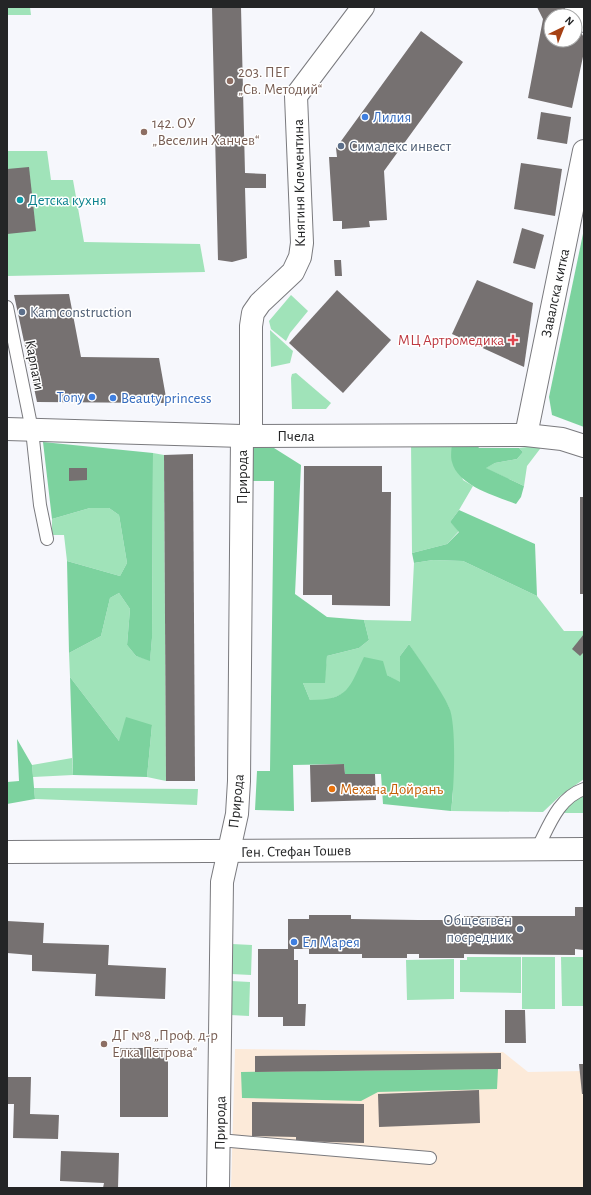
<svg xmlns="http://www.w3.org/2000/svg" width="591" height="1195" font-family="'Alegreya Sans',sans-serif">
	<rect width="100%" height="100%" fill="#f6f7fc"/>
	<path fill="#fcead9" d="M235,1049L503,1052L528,1072L584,1071V1188H231Z"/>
	<g fill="#a0e3b9">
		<path d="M7,7H30L31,15H7Z"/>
		<path d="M7,151H47L51,180H73L84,242L200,244L205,272L7,276Z"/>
		<path d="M291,295L308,311L290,333L286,341L271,329L269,321Z"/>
		<path d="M270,330L293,351L290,363L271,367Z"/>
		<path d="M296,373L331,403L326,409H292L291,378L292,374Z"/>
		<path d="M411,440H452L463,480L473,486L459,510L450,522L459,531L447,544L412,553Z"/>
		<path d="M543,445L527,466L524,486L485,468L495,463L517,459L523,452L519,448Z"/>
		<path d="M153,453L164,455L166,781L147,777L152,725L119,741L70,677L69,653L101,636L110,598L119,593L130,609L127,645L136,656L150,660L152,638Z"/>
		<path d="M90,508H109L119,515L127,563L120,576L67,561L64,535H52V519Z"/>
		<path d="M433,560L463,561L537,596L564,631H584V779L560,796L543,812L451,811L453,794V734L449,707L409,644L400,656V683L387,675L328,700H310L303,683H324L327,656L359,648L369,640L364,620L411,621L414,563Z"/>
		<path d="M72,758L73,775L33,777L32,765Z"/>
		<path d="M34,788L198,789L197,805L35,799Z"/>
		<path d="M584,795V813H563L571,803Z"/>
		<path d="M232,944L252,945L251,975L231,974Z"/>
		<path d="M467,957H521V993L460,992V960H467Z"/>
		<rect x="522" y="957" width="33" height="52"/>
		<path d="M561,957H584V1006H562Z"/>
		<path d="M454,959V999L407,1000L406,960Z"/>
		<path d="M231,981L250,982L249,1016L230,1015Z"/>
	</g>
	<g fill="#7cd29e">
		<path d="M584,229V427L552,415L549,397Z"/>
		<path d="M452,440L475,442L479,448H519L523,452L517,459L495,463L486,468L524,486L521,497L516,504C496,496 458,486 452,462C450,456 452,447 452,440Z"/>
		<path d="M43,442L153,453L152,638L150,661L136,656L127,645L130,609L119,593L110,598L101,636L69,653L67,561L120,576L127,563L119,515L109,508H90L52,519Z"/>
		<path d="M252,447L274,448L301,465L295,594L327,617L364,620L369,640L359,648L327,656L325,683H303L310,700C349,700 349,688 364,657L383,661L387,675L400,682V656L409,644C421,662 440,688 449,707C457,725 454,790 451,811L383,804L381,774H345L344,764L293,765L294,811L255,810L257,771H270L274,481H249Z"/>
		<path d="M459,510L535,544L537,596L463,561L433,560L414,563L412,553L447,544L459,532L450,522Z"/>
		<path d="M70,677L119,741L126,717L152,725L147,777L73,775Z"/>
		<path d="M17,739L32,765L35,799L7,804V782L19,781Z"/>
		<path d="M498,1069L497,1089L378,1092L361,1101L242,1098L241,1072Z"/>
	</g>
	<g fill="#767171">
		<path d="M212,7H241L245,173L266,174V188H245L247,258L232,262L218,260Z"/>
		<path d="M537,7H569L573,16H551V40H575V20L584,38V52L572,108L528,98L543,19Z"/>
		<path d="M421,31L463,62L384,171L387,220L369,221L370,227L342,229V221H333L329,157H337L336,148Z"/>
		<path d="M541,112L571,117L567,144L537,139Z"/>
		<path d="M521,163L562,169L555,216L514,209Z"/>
		<path d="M29,167L36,231L7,234V169Z"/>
		<path d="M522,228L544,235L535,269L513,263Z"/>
		<path d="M334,260H341L342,276H335Z"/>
		<path d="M477,280L533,303L524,367L452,334Z"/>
		<path d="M337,290L391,340L343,393L289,343Z"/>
		<path d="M69,294L81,357L159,358L167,403L37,402L14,295Z"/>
		<path d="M193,454L195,781H166L164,455Z"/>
		<path d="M304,466H382V492H391L390,606L332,605V595H303Z"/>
		<path d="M69,468H87V480L69,481Z"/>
		<rect x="580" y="497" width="4" height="97"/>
		<path d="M584,634V652L580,656L572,649Z"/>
		<path d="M344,764L345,774H375L376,800L311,802L310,765Z"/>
		<path d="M575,907H584V950L575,949V955L464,954V958H419V954H407V958H362V954H309V949H294V960H298V1004H306L305,1026H283V1017H258V949H288V919H309V915H351V919L418,920H464V916H575Z"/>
		<path d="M7,921L44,923L43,943L109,945L108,965L166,968L165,999L95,996L96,974L32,971V955L7,953Z"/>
		<path d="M505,1010H525L526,1043H505Z"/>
		<rect x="120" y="1048" width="48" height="69"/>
		<path d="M501,1053V1069L255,1072V1056Z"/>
		<path d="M579,1064H584V1094H582Z"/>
		<path d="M7,1077H31L30,1114L59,1115L58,1139L13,1138L14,1104H7Z"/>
		<path d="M479,1090L480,1123L379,1127L378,1094Z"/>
		<path d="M252,1102L364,1104V1143L296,1141V1137L252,1136Z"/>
		<path d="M61,1151L119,1153L118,1188H103L104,1183L60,1181Z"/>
	</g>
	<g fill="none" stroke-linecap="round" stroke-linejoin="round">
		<g stroke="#7a7a7e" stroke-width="14">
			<g id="service">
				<path d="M7,307L32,430L40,505L47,539"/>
				<path d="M537,849C549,826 558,798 584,789"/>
				<path d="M219,1140L430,1158"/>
			</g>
		</g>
		<g stroke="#7a7a7e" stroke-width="24">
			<g id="minor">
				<path d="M576,7L584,21"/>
				<path d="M7,429L242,436L526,435L562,439L584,446"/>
				<path d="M251,435V326L253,313L260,303L293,272L300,257L302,243L296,96L363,7"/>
				<path d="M526,435L584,151"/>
				<path d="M218,1188L222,882L237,814L239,781L242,436"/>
			</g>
		</g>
		<g stroke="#7a7a7e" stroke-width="24">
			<path id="tertiary" d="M7,852L584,849"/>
		</g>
		<use href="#service" stroke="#fff" stroke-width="12"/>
		<use href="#minor" stroke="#fff" stroke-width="22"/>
		<use href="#tertiary" stroke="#fff" stroke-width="22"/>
	</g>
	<g fill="#8d6e63" stroke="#fff" stroke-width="1.5">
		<circle cx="230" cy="81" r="4"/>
		<circle cx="144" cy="132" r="4"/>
		<circle cx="104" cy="1044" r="4"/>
	</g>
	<g fill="#3f7fe0" stroke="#fff" stroke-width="1.5">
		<circle cx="365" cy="117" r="4"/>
		<circle cx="92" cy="397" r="4"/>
		<circle cx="113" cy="398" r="4"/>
		<circle cx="294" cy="942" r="4"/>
	</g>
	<g fill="#5c6f8a" stroke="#fff" stroke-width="1.5">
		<circle cx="341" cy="146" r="4"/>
		<circle cx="22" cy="312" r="4"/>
		<circle cx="520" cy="929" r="4"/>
	</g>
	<circle fill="#0f9aa8" stroke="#fff" stroke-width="1.5" cx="20" cy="200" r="4"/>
	<path fill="#e0444e" stroke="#fff" stroke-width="1.5" d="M511 334h4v4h4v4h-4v4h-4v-4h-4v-4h4z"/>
	<circle fill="#e8710a" stroke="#fff" stroke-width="1.5" cx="332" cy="789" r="4"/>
	<g text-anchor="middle" stroke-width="3" stroke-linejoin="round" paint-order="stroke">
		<g font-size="15" fill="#785e54" stroke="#fff" text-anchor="start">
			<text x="238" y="77">203. ПЕГ<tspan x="238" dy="17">„Св. Методий“</tspan></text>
			<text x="152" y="128">142. ОУ<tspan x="152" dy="17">„Веселин Ханчев“</tspan></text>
			<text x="112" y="1040">ДГ №8 „Проф. д-р<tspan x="112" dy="17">Елка Петрова“</tspan></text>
		</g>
		<g font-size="15" fill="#366cbe" stroke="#fff" text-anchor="start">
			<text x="373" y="122">Лилия</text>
			<text x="84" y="402" text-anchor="end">Tony</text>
			<text x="121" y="403">Beauty princess</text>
			<text x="302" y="947">Ел Марея</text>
		</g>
		<g font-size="15" fill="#4e5e75" stroke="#fff" text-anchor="start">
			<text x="349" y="151">Сималекс инвест</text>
			<text x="30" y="317">Kam construction</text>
			<text x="512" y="925" text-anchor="end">Обществен<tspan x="512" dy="17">посредник</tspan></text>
		</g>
		<g font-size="15" fill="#242526" stroke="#fff">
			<text transform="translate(299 183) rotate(-91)" y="5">Княгиня Клементина</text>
			<text transform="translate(555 293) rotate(-78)" y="5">Завалска китка</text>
			<text transform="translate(35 365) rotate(79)" y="5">Карпати</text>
			<text x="296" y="441">Пчела</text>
			<text transform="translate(242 477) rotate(-90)" y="5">Природа</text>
			<text transform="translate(236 801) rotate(-84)" y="5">Природа</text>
			<text transform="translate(296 851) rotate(-1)" y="5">Ген. Стефан Тошев</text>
			<text transform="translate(220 1123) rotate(-89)" y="5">Природа</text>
		</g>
		<g font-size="15" fill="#0d838f" stroke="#fff" text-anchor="start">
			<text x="28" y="205">Детска кухня</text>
		</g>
		<g font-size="15" fill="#be3a42" stroke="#fff" text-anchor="end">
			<text x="504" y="345">МЦ Артромедика</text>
		</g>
		<g font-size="15" fill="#c56008" stroke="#fff" text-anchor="start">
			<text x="340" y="794">Механа Дойранъ</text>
		</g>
	</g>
	<rect width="591" height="1195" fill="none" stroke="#242526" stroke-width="16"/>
	<g transform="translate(563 28) rotate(43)"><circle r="19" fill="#ffffff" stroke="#a7a8a8"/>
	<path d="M0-3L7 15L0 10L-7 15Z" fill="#a64114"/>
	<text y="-6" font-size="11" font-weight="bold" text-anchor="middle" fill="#242526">N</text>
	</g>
</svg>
